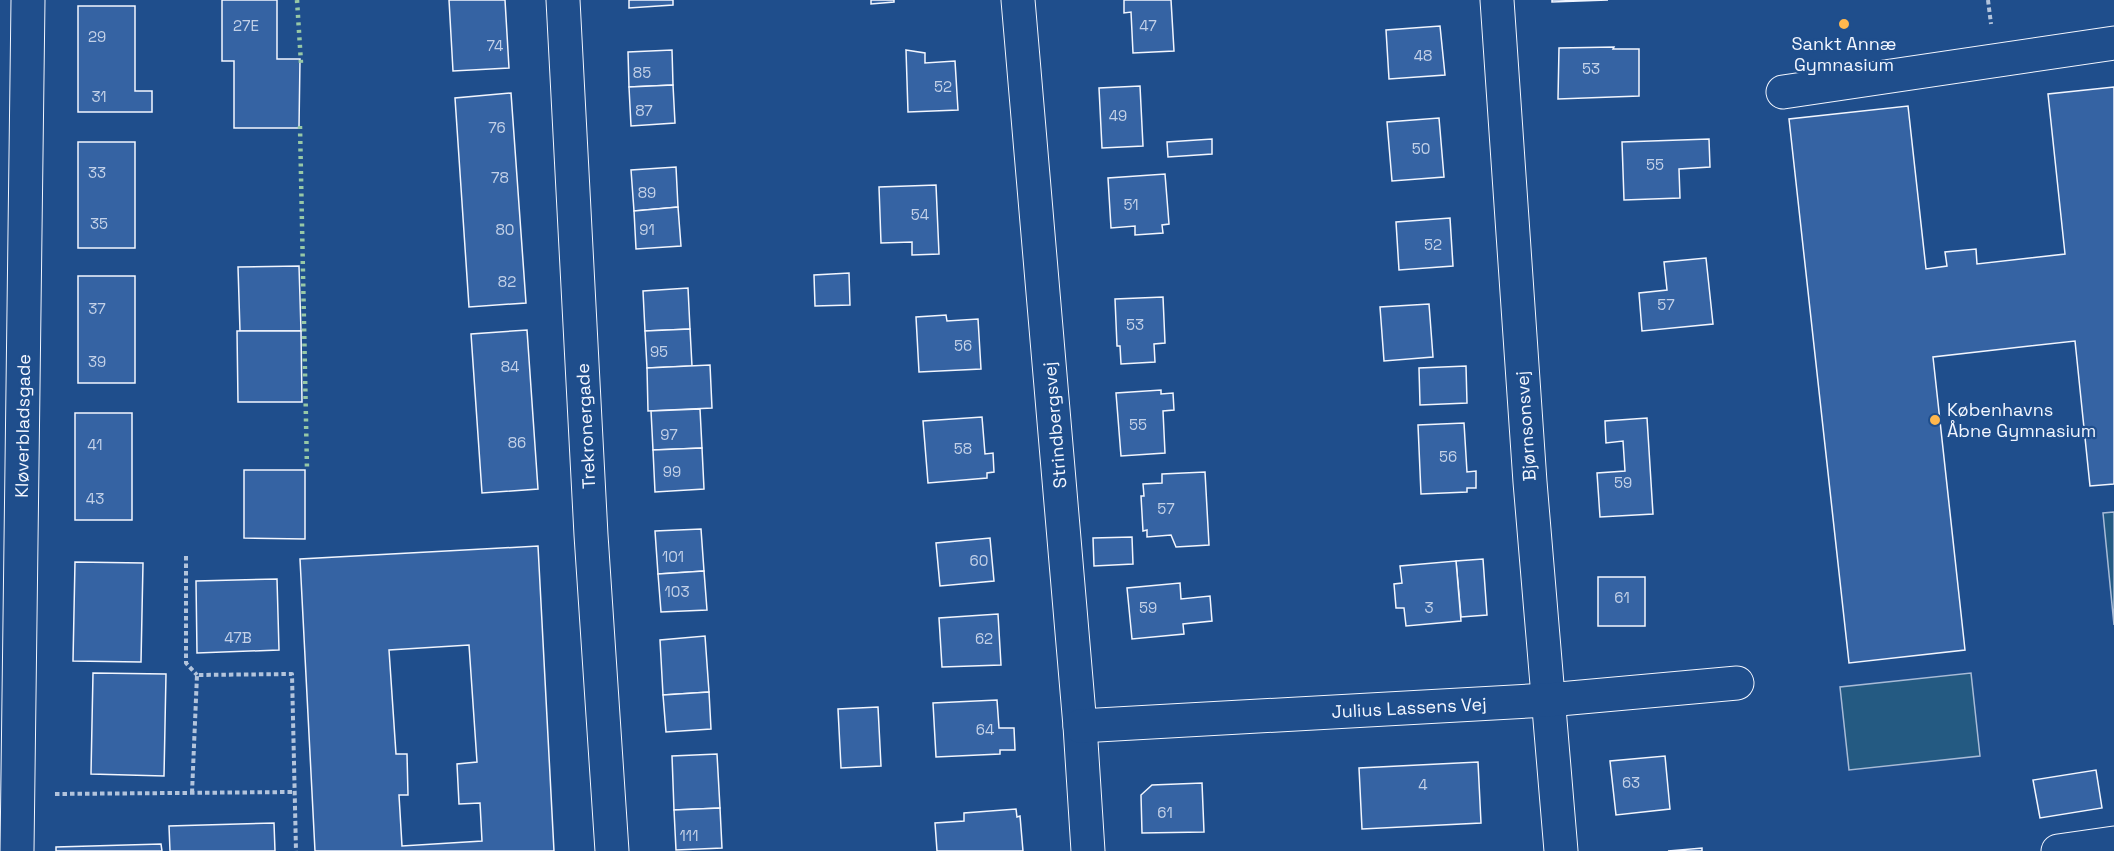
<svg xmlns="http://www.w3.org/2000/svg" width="2114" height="851" font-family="'Space Grotesk',sans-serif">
	<rect width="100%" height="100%" fill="#1f4e8c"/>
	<g fill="#245a82" stroke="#a8bbd7" stroke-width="1.5">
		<path d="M2114,512V625L2103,513Z"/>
		<path d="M1971,673L1980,756L1849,770L1840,687Z"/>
	</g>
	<g fill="#3563a3" stroke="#f2f6ff" stroke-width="1.5" fill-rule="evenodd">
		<path d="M222,0H277V59H300L299,128H234V61H222Z"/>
		<path d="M449,0H505L509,68L453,71Z"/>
		<path d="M629,0H673V5L629,8Z"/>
		<path d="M871,0H894V2L871,4Z"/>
		<path d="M1124,0H1171L1174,51L1133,53L1131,12L1124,13Z"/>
		<path d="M1552,0H1608L1552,2Z"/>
		<path d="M78,6H135V91H152V112H78Z"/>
		<path d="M1440,26L1445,75L1389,79L1386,30Z"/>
		<path d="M1614,47L1613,49H1639V96L1558,99L1559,48Z"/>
		<path d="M672,50L673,85L629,87L628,52Z"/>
		<path d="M906,50L925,53V63L955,61L958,110L908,112Z"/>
		<path d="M673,85L675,123L631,126L629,87Z"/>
		<path d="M1140,86L1143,146L1102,148L1099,88Z"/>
		<path d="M2114,87V484L2090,486L2075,341L1933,357L1965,650L1849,663L1789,119L1908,106L1926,269L1947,266L1945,252L1976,249L1977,264L2065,254L2048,94Z"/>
		<path d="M511,93L526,303L469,307L455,98Z"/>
		<path d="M1439,118L1444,177L1392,181L1387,122Z"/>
		<path d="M1212,139V154L1168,157L1167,142Z"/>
		<path d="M1709,139L1710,167L1679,169L1680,198L1624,200L1622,142Z"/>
		<rect x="78" y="142" width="57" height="106"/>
		<path d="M676,167L678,207L634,211L631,170Z"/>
		<path d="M1165,174L1169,224L1162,225L1163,233L1135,235V226L1111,228L1108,178Z"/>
		<path d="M936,185L939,254L912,255V242L881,243L879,187Z"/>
		<path d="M678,207L681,246L636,249L634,211Z"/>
		<path d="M1450,218L1453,266L1399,270L1396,222Z"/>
		<path d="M1706,258L1713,324L1642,331L1639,293L1667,290L1664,262Z"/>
		<path d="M299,266L301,331H240L238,267Z"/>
		<path d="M849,273L850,305L815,306L814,275Z"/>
		<rect x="78" y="276" width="57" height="107"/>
		<path d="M688,288L690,329L645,331L643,291Z"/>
		<path d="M1163,297L1165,343L1154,344L1155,362L1121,364L1120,346H1117L1115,299Z"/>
		<path d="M1429,304L1433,357L1384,361L1380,307Z"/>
		<path d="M946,315L947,321L978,319L981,369L919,372L916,317Z"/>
		<path d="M690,329L692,366L647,368L645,331Z"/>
		<path d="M527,330L538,489L482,493L471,334Z"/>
		<path d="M237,331H301L302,402H238Z"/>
		<path d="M710,365L712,408L648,411L647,368Z"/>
		<path d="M1466,366L1467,403L1420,405L1419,368Z"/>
		<path d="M1161,390V394L1173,393L1174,410L1163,411L1165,453L1121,456L1116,393Z"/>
		<path d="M700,409L702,448L653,450L651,411Z"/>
		<rect x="75" y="413" width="57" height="107"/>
		<path d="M982,417L985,454L993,453L994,472L987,473V478L928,483L923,421Z"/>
		<path d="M1647,418L1653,514L1600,517L1597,473L1625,471L1623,441L1606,443L1605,421Z"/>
		<path d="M1464,423L1467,472L1476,471V488H1467V492L1421,494L1418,425Z"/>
		<path d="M702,448L704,489L655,492L653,450Z"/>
		<path d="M244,470H305V539L244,538Z"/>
		<path d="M1205,472L1209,545L1176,547L1171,535L1147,537V530L1143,531L1141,496H1144L1143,484L1162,483V474Z"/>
		<path d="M701,529L704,571L658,574L655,531Z"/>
		<path d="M1132,537L1133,564L1094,566L1093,538Z"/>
		<path d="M990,538L994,581L940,586L936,543Z"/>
		<path d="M538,546L554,851H315L300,559ZM469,645L477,762L457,764L459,804L480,803L482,841L402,846L399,795H408L407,754H396L389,650Z"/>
		<path d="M1483,559L1487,615L1461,617L1456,561Z"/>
		<path d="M1456,561L1461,621L1406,626L1404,608H1396L1394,584L1402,583L1400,566Z"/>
		<path d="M75,562L143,563L141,662L73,661Z"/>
		<path d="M704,571L707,610L661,612L658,574Z"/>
		<rect x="1598" y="577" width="47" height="49"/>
		<path d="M277,579L279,650L197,653L196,581Z"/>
		<path d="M1180,583L1181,599L1210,596L1212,621L1183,624L1184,634L1132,639L1127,588Z"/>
		<path d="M998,614L1001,665L942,667L939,618Z"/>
		<path d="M705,636L709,692L663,695L660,640Z"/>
		<path d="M93,673L166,674L164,776L91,774Z"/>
		<path d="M709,692L711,729L666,732L663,695Z"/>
		<path d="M997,700L999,728H1014L1015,750H1000V754L936,757L933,703Z"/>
		<path d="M878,707L881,766L841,768L838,709Z"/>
		<path d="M717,754L720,808L674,810L672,756Z"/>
		<path d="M1665,756L1670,809L1616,815L1610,761Z"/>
		<path d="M1478,762L1481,823L1362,829L1359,768Z"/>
		<path d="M2096,770L2102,808L2040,818L2033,780Z"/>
		<path d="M1202,783L1204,832L1142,833L1141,795L1152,785Z"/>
		<path d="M720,808L722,848L676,850L674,810Z"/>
		<path d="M1016,809L1017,817L1020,816L1023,851H937L935,823L964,821V813Z"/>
		<path d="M274,823L275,851H170L169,826Z"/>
		<path d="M161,844L162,851H56V847Z"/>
		<path d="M1702,848V851H1668Z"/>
	</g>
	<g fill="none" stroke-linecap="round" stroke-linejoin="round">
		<g stroke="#f2f6ff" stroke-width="35">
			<g id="minor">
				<path d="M563,0L591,535L612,851"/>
				<path d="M1018,0L1080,726L1088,851"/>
				<path d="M1497,0L1530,482L1561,851"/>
				<path d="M1783,92L2114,43"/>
				<path d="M1080,726L1548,700L1737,683"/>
				<path d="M17,851L28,0"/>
				<path d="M2058,851L2114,843"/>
			</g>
		</g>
		<g stroke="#b3c4dc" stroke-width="4" stroke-dasharray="4.5 3" stroke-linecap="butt">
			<path d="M1988,0L1991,24"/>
			<path d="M186,556V663L197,675"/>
			<path d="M192,793L197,675L292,674L296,851"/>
			<path d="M55,794L294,792"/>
		</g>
		<use href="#minor" stroke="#1f4e8c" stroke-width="33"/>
		<g stroke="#97c8a6" stroke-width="4.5" stroke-dasharray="3 4.5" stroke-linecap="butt">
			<path d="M297,0L301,63"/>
			<path d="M300,126L307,469"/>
		</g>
	</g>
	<g fill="#ffb74d" stroke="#1f4e8c" stroke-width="2">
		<circle cx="1844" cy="24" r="6"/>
		<circle cx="1935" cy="420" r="6"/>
	</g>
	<g text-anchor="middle" stroke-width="4.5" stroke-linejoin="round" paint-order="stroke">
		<g font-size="15" fill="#c3d1e8">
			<text x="246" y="31">27E</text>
			<text x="1148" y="31">47</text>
			<text x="97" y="42">29</text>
			<text x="495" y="51">74</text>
			<text x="1423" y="61">48</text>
			<text x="1591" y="74">53</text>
			<text x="642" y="78">85</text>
			<text x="943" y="92">52</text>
			<text x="99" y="102">31</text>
			<text x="644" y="116">87</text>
			<text x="1118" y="121">49</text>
			<text x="497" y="133">76</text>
			<text x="1421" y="154">50</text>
			<text x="1655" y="170">55</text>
			<text x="97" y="178">33</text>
			<text x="500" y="183">78</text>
			<text x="647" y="198">89</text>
			<text x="1131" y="210">51</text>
			<text x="920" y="220">54</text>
			<text x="99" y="229">35</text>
			<text x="505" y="235">80</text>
			<text x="647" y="235">91</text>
			<text x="1433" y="250">52</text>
			<text x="507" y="287">82</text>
			<text x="1666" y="310">57</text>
			<text x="97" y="314">37</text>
			<text x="1135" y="330">53</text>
			<text x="963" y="351">56</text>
			<text x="659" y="357">95</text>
			<text x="97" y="367">39</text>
			<text x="510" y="372">84</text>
			<text x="1138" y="430">55</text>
			<text x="669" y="440">97</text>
			<text x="517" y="448">86</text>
			<text x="95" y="450">41</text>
			<text x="963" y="454">58</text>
			<text x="1448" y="462">56</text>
			<text x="672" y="477">99</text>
			<text x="1623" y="488">59</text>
			<text x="95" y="504">43</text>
			<text x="1166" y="514">57</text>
			<text x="673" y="562">101</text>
			<text x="979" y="566">60</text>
			<text x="677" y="597">103</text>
			<text x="1622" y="603">61</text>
			<text x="1148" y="613">59</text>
			<text x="1429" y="613">3</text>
			<text x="238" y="643">47B</text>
			<text x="984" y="644">62</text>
			<text x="985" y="735">64</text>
			<text x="1631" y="788">63</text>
			<text x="1423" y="790">4</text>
			<text x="1165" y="818">61</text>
			<text x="689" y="841">111</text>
		</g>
		<g font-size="18" fill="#f2f6ff" stroke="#1f4e8c">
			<text x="1844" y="50">Sankt Annæ<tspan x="1844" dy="21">Gymnasium</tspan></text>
			<text x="1947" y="416" text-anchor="start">Københavns<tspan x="1947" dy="21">Åbne Gymnasium</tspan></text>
		</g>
		<g font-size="18" fill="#f2f6ff" stroke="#1f4e8c">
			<text transform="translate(1055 425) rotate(-95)" y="6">Strindbergsvej</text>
			<text transform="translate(23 426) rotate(-89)" y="6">Kløverbladsgade</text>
			<text transform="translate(586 426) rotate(-93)" y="6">Trekronergade</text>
			<text transform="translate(1526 426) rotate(-94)" y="6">Bjørnsonsvej</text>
			<text transform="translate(1409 708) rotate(-3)" y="6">Julius Lassens Vej</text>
		</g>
	</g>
</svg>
